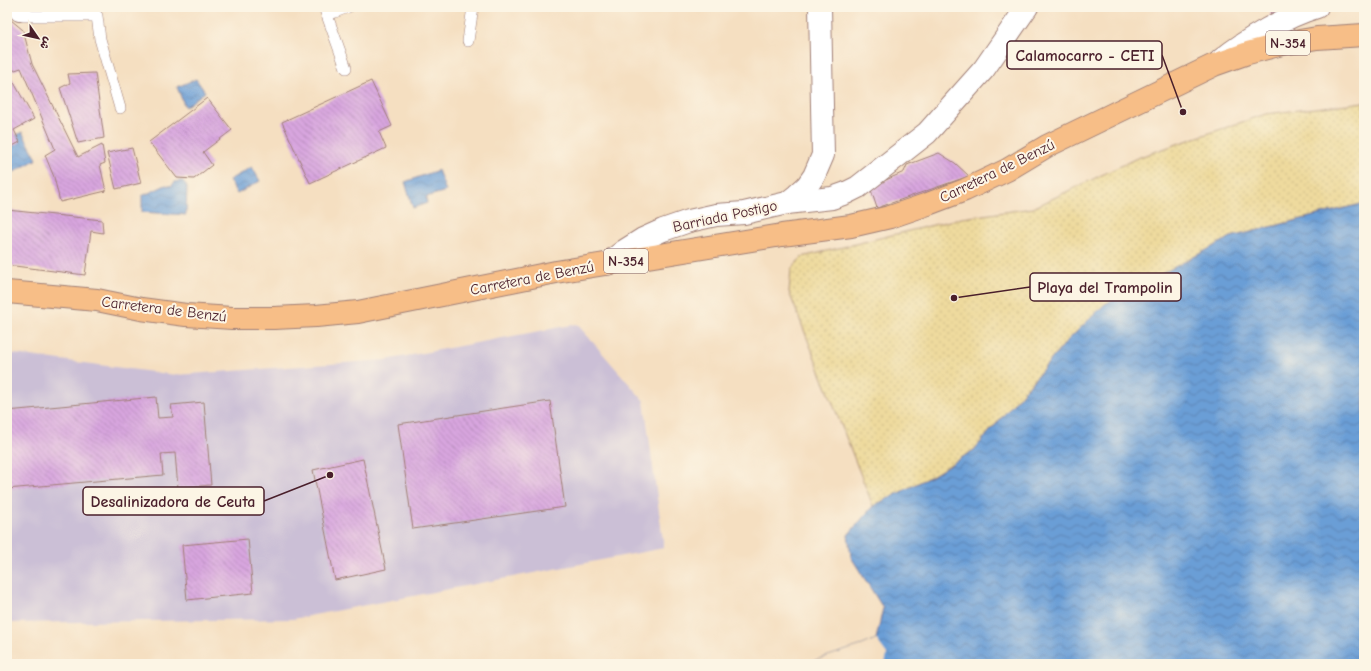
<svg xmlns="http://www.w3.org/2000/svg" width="1371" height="671" font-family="'Comic Neue','Playpen Sans Arabic',sans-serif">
	<defs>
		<pattern id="sand-dots" width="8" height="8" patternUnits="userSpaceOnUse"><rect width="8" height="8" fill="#eeda9e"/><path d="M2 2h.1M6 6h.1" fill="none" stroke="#cebb88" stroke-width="1.8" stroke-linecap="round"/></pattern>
		<pattern id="water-waves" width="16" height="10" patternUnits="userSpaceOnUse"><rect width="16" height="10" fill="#6b9ed6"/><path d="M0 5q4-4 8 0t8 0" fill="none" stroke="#5a80ae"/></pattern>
		<pattern id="building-back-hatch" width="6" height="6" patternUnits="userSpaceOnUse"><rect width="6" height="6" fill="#d8a6df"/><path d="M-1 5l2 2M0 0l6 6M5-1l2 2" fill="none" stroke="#b187b5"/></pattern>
	</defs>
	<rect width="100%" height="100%" fill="#fcf5e5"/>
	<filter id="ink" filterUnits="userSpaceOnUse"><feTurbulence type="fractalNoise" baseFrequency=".025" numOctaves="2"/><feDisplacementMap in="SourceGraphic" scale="8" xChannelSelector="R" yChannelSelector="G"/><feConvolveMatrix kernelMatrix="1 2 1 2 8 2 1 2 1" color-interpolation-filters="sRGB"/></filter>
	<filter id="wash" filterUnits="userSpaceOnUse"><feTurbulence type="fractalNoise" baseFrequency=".012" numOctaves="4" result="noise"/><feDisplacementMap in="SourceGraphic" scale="16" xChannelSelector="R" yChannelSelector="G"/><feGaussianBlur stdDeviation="0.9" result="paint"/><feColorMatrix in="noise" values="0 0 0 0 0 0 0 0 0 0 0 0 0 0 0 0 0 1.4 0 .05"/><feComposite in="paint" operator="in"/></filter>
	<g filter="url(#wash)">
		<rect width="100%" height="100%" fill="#f5dfc1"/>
		<path fill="#cbbfd6" d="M577,324L644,401L664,548L293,619L7,623V353L176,375L386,360Z"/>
		<path fill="url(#sand-dots)" stroke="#9c7c64" d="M1364,102V205L1361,204L1231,237L1067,341L974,450L932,476L873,506L789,292L791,269L802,257L962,218L1033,208L1137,158L1180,143L1266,114Z"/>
		<g fill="url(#water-waves)" stroke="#5a5e80">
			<path d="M196,79L205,92L185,107L177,87Z"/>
			<path d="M22,132L37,159L7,176V141Z"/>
			<path d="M252,167L260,181L237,194L229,180Z"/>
			<path d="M438,170L446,191L426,197L427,203L413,208L405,182Z"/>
			<path d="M179,181H183L187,186L186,215L142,212V196L166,185L171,186L175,182Z"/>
			<path d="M1361,204L1364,205V664H804L863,645L876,639L883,608L851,557L848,535L873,506L932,476L974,450L1067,341L1105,304L1231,237Z"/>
		</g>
		<path fill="#f5dfc1" d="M876,639L887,654L885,664H804L863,645Z"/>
		<g id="blocks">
			<g fill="url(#building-back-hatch)">
				<path d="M1272,7H1299L1270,16Z"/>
				<path d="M7,20H11L23,30L32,64L78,157L102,145L105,163L100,165L106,191L60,202L54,177L45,155L55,149L21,68L9,72L7,67Z"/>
				<path d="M95,73L104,138L78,143L60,88L70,83L68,74Z"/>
				<path d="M11,77L34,119L14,130L20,142L7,149V79Z"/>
				<path d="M371,81L392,126L379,132L386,148L310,183L282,122Z"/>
				<path d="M207,98L232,130L203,152L212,165L194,179L177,178L149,142Z"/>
				<path d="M132,148L141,183L116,189L107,153Z"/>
				<path d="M939,153L955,163L969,176L877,208L870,187L904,172L907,165Z"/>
				<path d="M7,210L102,220L103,233L91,231L85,275L7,265Z"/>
				<path d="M156,397L158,418L173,417L171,405L204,402L211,485L178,488L175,453L161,454L163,475L7,489V411Z"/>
				<path d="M550,401L565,507L413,529L398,424Z"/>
				<path d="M363,459L386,569L335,580L313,470Z"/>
				<path d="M248,539L253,593L187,600L182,545Z"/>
			</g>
		</g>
	</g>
	<g filter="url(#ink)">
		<use href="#blocks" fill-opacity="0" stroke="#a07f76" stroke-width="1"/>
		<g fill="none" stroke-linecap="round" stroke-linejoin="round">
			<g stroke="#a07f76" stroke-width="12">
				<g id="lane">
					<path d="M324,7L346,68"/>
					<path d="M20,10L23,16H97L100,39L120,108"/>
					<path d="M327,15L348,7"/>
					<path d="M468,41L473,7"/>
				</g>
			</g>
			<g stroke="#a07f76" stroke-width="24">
				<g id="street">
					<path d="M20,10L21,7"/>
					<path d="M1221,60C1246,40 1286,16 1317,7"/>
					<path d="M787,203L832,198L846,193L858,187L927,133L984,69L1027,7"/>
					<path d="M607,264L624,251L643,239L663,230L689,221L716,215L744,213L787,203L797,195L807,186L814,176L823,155L820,7"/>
				</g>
			</g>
			<g stroke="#a07f76" stroke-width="24">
				<path id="highway" d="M7,292L97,300L141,309L186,315L232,318H274L316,316L358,312L556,272L782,235L851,226L890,217L928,204L965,190L1007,170L1047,146L1214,65L1248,53L1282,44L1317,38L1364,35"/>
			</g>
			<use href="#lane" stroke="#fff" stroke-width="11"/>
			<use href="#street" stroke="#fff" stroke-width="22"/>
			<use href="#highway" stroke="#f7be87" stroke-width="22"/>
		</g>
	</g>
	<g text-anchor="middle" stroke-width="4" stroke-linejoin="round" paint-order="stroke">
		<g fill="#fcf5e5" stroke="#7f5f63" stroke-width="1">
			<rect x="1266" y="31" width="44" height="24" rx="3"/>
			<rect x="604" y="249" width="44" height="24" rx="3"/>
		</g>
		<g font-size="14" font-weight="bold" fill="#4a1f2b">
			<text x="1288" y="48">N-354</text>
			<text x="626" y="266">N-354</text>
		</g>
		<g font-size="15" fill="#4a1f2b" stroke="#fcf5e5">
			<text transform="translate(997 171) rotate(-26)" y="5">Carretera de Benzú</text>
			<text transform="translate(725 216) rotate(-12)" y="5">Barriada Postigo</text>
			<text transform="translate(532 278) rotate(-11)" y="5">Carretera de Benzú</text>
			<text transform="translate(164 309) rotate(7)" y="5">Carretera de Benzú</text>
		</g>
	</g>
	<path fill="none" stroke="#4a1f2b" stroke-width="1.5" d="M1183 112L1162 55M954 298L1030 287M330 475L264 501"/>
	<g fill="#4a1f2b" stroke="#fcf5e5" stroke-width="1.5">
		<circle cx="1183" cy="112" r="4"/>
		<circle cx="954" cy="298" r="4"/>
		<circle cx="330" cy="475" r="4"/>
	</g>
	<g fill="#fcf5e5" stroke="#4a1f2b" stroke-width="1.5">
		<rect x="1007" y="41" width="155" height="28" rx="4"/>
		<rect x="1030" y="273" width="151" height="28" rx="4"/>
		<rect x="83" y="487" width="181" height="28" rx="4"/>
	</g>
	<g font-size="16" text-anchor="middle" font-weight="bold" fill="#4a1f2b">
		<text x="1085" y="61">Calamocarro - CETI</text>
		<text x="1105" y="293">Playa del Trampolin</text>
		<text x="173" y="507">Desalinizadora de Ceuta</text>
	</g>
	<rect width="1371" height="671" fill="none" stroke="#fcf5e5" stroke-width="24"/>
	<g transform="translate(38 38) rotate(124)" stroke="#fcf5e5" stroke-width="3" paint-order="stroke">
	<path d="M0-3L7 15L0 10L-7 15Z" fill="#4a1f2b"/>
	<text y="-6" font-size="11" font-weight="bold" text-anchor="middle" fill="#4a1f2b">ش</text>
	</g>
</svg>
